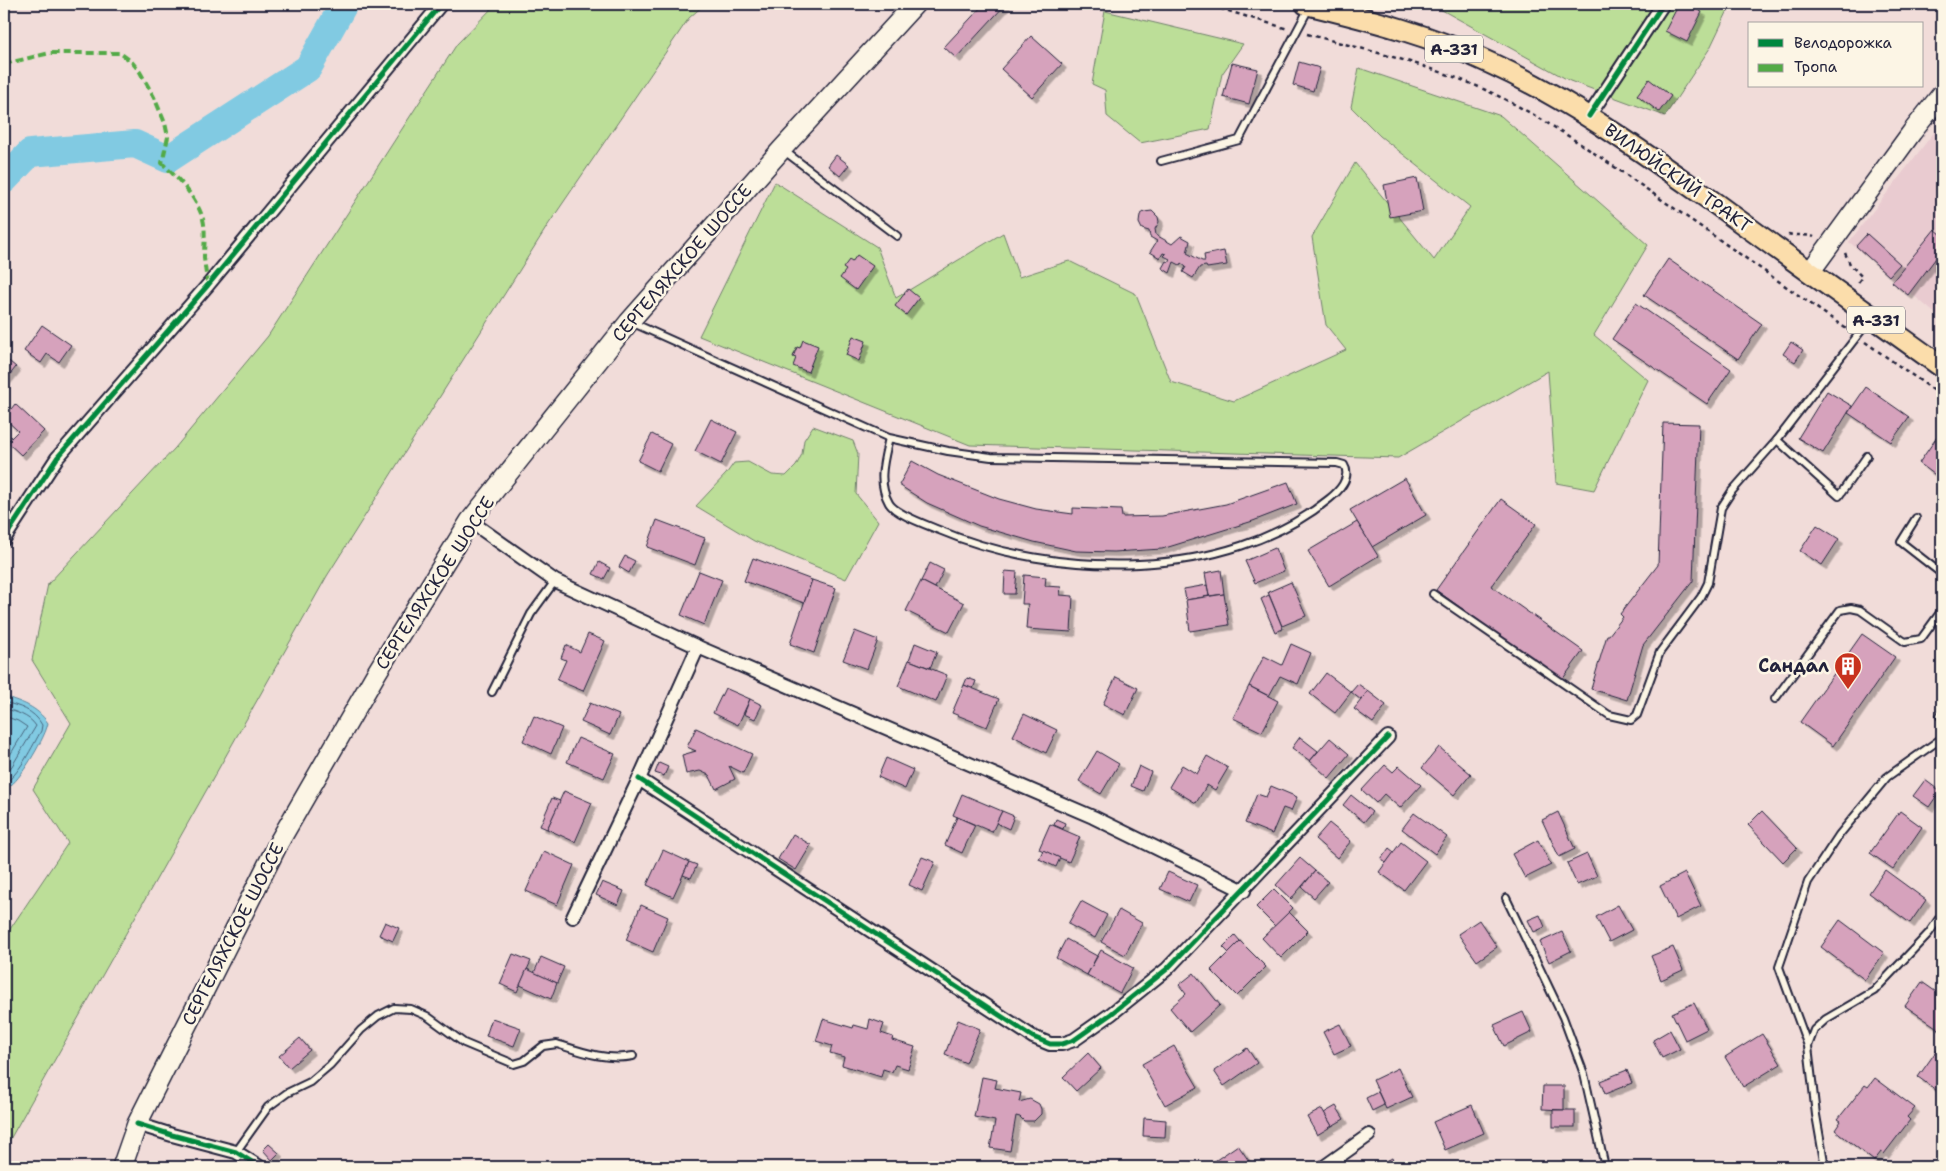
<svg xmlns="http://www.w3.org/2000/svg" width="1946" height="1171" font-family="'Shantell Sans',sans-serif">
	<defs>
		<filter id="shadow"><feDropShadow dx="4.5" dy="4.5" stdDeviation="0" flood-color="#0004"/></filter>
	</defs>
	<rect width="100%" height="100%" fill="#f1dcd9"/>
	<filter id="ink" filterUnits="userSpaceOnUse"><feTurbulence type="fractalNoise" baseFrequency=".02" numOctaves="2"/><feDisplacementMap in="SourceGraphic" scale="10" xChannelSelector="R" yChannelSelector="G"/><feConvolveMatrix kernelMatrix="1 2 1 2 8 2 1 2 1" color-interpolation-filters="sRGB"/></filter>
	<g filter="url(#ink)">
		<path fill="#e9cbd0" d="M1942,122V319L1849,242Z"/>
		<g fill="#bcde98" stroke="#6f806a">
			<path d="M496,4H705L689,18L548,225L327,576L4,1150V938L68,843L33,789L71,723L32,660L48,584L175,448L268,336L457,44Z"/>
			<path d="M1431,4H1731L1710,48L1665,116L1570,81Z"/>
			<path d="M1105,11L1243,44L1222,74L1210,129L1140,143L1107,116L1105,90L1092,84Z"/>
			<path d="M1359,68L1501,116L1648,245L1594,335L1648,380L1594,490L1556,483L1548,371L1398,458L970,445L699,336L775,182L877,247L896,298L1003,233L1019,277L1069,261L1136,294L1171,382L1234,401L1346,350L1326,325L1312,237L1355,163L1434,260L1470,207L1380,136L1351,107Z"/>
			<path d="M813,426L853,441L858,454L856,494L878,521L846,579L754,541L696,506L726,474L734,463L748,462L772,475L786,476L796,466L802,454L804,440Z"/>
		</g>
		<path fill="#81cae2" stroke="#5b879f" d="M4,696C23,703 36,706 48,723C46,736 22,777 11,785C10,786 6,787 4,788Z"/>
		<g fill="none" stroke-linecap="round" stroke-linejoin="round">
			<g stroke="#48657e" stroke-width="1">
				<path d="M4,702C19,706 34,710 42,725L41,731C34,743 17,779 4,783"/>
				<path d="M4,708C15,712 29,715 36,726L12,766L4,776"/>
				<path d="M4,716L18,721L27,727L4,765"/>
			</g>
			<path stroke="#81cae2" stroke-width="28" d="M4,180L30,153L135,144L168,159L308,68L344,4"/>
		</g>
		<g fill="#d6a2bc" stroke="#22223b" filter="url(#shadow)">
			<path d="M984,4H1006L956,58L944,47Z"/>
			<path d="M1679,4H1686L1702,12L1687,42L1665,31Z"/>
			<path d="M1031,36L1062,64L1032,97L1001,69Z"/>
			<path d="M1299,62L1320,68L1313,91L1293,85Z"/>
			<path d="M1232,63L1258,69L1249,104L1223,97Z"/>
			<path d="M1649,79L1671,96L1659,112L1637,95Z"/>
			<path d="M836,155L849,165L840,176L828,166Z"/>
			<path d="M1417,178L1423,211L1390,217L1384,185Z"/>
			<path d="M1152,211L1158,217L1159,222L1155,229L1156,235L1172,244L1181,236L1190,241L1187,253L1202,261H1205L1204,255L1224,251L1227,265L1207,268L1206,266L1200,267L1193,278L1183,272L1186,267L1181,263L1180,265L1174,262L1170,273L1162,268L1166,261L1168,262L1170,259L1164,256L1166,254L1163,253L1160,258L1150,252L1157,241L1150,237L1149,231L1142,229L1139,223L1140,215L1144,212Z"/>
			<path d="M1935,229L1942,235V250L1908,295L1892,282Z"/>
			<path d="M1867,234L1900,264L1889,276L1856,246Z"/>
			<path d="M857,255L873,266L856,290L840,278L846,270L843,268L849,260L852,262Z"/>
			<path d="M1668,259L1762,324L1738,359L1644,295Z"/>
			<path d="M908,289L919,298L906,315L895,306Z"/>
			<path d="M1636,303L1731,369L1707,404L1612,339Z"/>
			<path d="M42,325L71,345L59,362L47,354L41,363L24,351Z"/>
			<path d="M853,336L866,341L859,361L846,355Z"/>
			<path d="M803,340L818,346L808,372L793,366L796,358L793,357L797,347L800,348Z"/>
			<path d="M1791,342L1803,350L1795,362L1783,354Z"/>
			<path d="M4,357L16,367L4,382Z"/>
			<path d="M1866,387L1909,417L1891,442L1848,413Z"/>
			<path d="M1827,391L1852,406L1823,453L1798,438Z"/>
			<path d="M15,404L44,431L21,455L7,442L18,431L4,418Z"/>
			<path d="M711,419L737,432L721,464L695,451Z"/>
			<path d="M1663,423L1699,424L1693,581L1643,645L1627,700L1591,689L1607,635H1609L1623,617L1620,614L1658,565Z"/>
			<path d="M652,434L671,444L658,471L638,461Z"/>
			<path d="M1937,437L1942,441V480L1919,463Z"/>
			<path d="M912,461L938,475L999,499L1036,509L1073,514V508L1121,510L1122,517L1162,516L1226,504L1288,482L1297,504L1253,521L1162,549L1114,552L1076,551L1034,542L979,526L927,503L899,485Z"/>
			<path d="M1405,478L1426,515L1372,547L1350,510Z"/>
			<path d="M1501,499L1536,524L1491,586L1583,651L1562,680L1436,590Z"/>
			<path d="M657,520L705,538L695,565L647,547Z"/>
			<path d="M1357,522L1378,556L1329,586L1308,551Z"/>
			<path d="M1817,525L1839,539L1822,565L1800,551Z"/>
			<path d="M1275,548L1284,571L1255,583L1245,561Z"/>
			<path d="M625,556L635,561L629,573L619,567Z"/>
			<path d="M753,558L812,580L804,603L744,581Z"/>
			<path d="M599,562L610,568L604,579L593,574Z"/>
			<path d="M930,563L944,570L935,588L921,581Z"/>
			<path d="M1221,570L1224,594L1209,596L1205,573Z"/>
			<path d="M699,571L722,580L704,625L681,615Z"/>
			<path d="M1005,571L1017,572L1015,594H1004Z"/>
			<path d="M1024,575L1046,577L1045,586L1061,587L1060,595L1073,596L1071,632L1026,629L1028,604H1022Z"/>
			<path d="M812,580L836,588L814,653L790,644Z"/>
			<path d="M921,581L964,603L949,632L906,611Z"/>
			<path d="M1291,582L1306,616L1282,626L1268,592Z"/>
			<path d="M1207,585L1209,596L1186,600L1184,589Z"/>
			<path d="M1224,594L1229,625L1190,631L1186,600Z"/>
			<path d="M1269,595L1283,629L1275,632L1261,599Z"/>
			<path d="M855,631L878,640L867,669L843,660Z"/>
			<path d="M588,634L605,641L583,691L557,680L566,660L561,658L566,645L580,652Z"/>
			<path d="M1862,634L1895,657L1833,746L1800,722Z"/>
			<path d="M915,643L937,652L930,668L909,660Z"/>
			<path d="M1291,644L1311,653L1298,684L1280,676L1269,696L1249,686L1264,656L1282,665Z"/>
			<path d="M909,660L947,675L936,702L898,686Z"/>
			<path d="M1326,673L1351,692L1335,713L1310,694Z"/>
			<path d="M1116,677L1138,688L1125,715L1103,704Z"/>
			<path d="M967,678L976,681L973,689L964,685Z"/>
			<path d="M1358,684L1368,691L1361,700L1351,692Z"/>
			<path d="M964,685L999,699L987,727L952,713Z"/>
			<path d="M1249,686L1278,701L1262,732L1233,718Z"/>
			<path d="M725,688L750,699L738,725L713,713Z"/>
			<path d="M1368,691L1386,705L1373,723L1354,709Z"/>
			<path d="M750,699L762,705L755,719L744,714Z"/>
			<path d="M590,703L619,715L610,735L581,722Z"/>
			<path d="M1024,714L1057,730L1046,753L1013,736Z"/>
			<path d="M534,716L562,728L551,754L523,741Z"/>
			<path d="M696,728L752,754L743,773L729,766L735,779L716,789L709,775L700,771L686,774L682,755L696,751L687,747Z"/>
			<path d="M1300,737L1318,751L1310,761L1292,748Z"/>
			<path d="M578,738L615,754L604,778L567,762Z"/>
			<path d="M1330,738L1349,754L1329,778L1310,761Z"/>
			<path d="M1439,747L1471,774L1454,795L1422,768Z"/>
			<path d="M1097,751L1119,764L1101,794L1079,781Z"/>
			<path d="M1207,756L1228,768L1215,790L1207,785L1196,803L1169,787L1182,765L1197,774Z"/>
			<path d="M886,758L913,770L905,789L878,777Z"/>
			<path d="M659,763L668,767L664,776L655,773Z"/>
			<path d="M1385,765L1393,772L1399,766L1421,785L1400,808L1384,794L1376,803L1362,790Z"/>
			<path d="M1139,766L1151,772L1143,791L1131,786Z"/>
			<path d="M1925,780L1940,791L1929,807L1913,796Z"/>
			<path d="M1271,786L1297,797L1291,811L1283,808L1272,834L1245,823L1257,794L1266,797Z"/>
			<path d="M564,791L592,803L575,842L547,829Z"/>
			<path d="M962,794L1002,811L992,832L953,815Z"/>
			<path d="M1351,795L1372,812L1364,822L1343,805Z"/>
			<path d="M552,798L560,801L547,829L540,826Z"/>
			<path d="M1002,811L1014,816L1009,829L996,823Z"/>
			<path d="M1762,811L1797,848L1783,862L1748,825Z"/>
			<path d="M1900,811L1922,827L1893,869L1870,853Z"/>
			<path d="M1558,812L1575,849L1559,857L1542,820Z"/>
			<path d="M1414,813L1447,837L1435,854L1402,829Z"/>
			<path d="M957,817L975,825L962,853L945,845Z"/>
			<path d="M1056,819L1065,823L1063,829L1054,825Z"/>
			<path d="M1329,823L1351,841L1337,858L1315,839Z"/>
			<path d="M1050,824L1080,837L1069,862L1039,849Z"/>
			<path d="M793,834L811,845L796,870L778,859Z"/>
			<path d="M1538,840L1551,865L1525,878L1512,854Z"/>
			<path d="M1401,842L1426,861L1404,890L1379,872Z"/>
			<path d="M1389,848L1394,852L1386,863L1381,859Z"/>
			<path d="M663,850L689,862L673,897L647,885Z"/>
			<path d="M1043,850L1060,858L1056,867L1039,859Z"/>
			<path d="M544,851L574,865L557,905L526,891Z"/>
			<path d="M1587,854L1597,876L1577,885L1567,863Z"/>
			<path d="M922,857L935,862L922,891L909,885Z"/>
			<path d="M1300,858L1315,871L1291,899L1276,885Z"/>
			<path d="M689,862L697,865L691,878L683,875Z"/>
			<path d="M1885,870L1926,900L1910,923L1869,893Z"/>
			<path d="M1315,871L1328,882L1314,898L1302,887Z"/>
			<path d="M1168,872L1197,885L1189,902L1160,889Z"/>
			<path d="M1685,873L1701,906L1676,919L1660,886Z"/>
			<path d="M602,882L624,891L618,905L596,895Z"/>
			<path d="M1274,889L1293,908L1275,926L1256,907Z"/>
			<path d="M1081,901L1107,915L1095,938L1068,924Z"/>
			<path d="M641,905L668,917L653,952L626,940Z"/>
			<path d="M1618,905L1632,930L1609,942L1596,917Z"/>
			<path d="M1119,910L1142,923L1125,955L1101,942Z"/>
			<path d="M1289,912L1308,931L1281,958L1262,938Z"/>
			<path d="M1540,915L1545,927L1534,932L1528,920Z"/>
			<path d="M1479,920L1497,947L1477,961L1458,934Z"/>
			<path d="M1840,920L1884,953L1865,980L1821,947Z"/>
			<path d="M385,922L399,928L393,941L379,935Z"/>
			<path d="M1562,932L1571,951L1549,962L1540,942Z"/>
			<path d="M1235,935L1240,941L1229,953L1223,947Z"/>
			<path d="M1066,939L1097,956L1087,975L1056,958Z"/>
			<path d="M1240,941L1266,967L1237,996L1211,970Z"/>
			<path d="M1673,947L1683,970L1661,980L1651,956Z"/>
			<path d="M1101,950L1133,968L1120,993L1087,975Z"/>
			<path d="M513,954L531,961L517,992L500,984Z"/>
			<path d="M541,957L564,967L557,983L534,973Z"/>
			<path d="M527,969L557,983L551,999L520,985Z"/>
			<path d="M1194,973L1220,1005L1190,1032L1170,1008L1186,994L1179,985Z"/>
			<path d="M1922,982L1942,996V1031L1905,1006Z"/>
			<path d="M1694,1003L1707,1029L1685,1040L1672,1013Z"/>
			<path d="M1523,1012L1532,1032L1504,1046L1494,1025Z"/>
			<path d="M492,1018L521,1028L514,1046L486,1036Z"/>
			<path d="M823,1019L853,1028L854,1025L868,1029L870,1019L884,1024L881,1033L893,1037L892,1040L915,1047L908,1069L895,1065L892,1072L883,1069L881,1077L842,1065L844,1057L830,1053L832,1046L816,1041Z"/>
			<path d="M958,1020L980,1029L966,1063L945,1054Z"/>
			<path d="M1340,1024L1351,1046L1334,1054L1323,1032Z"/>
			<path d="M1670,1030L1680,1049L1662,1058L1653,1040Z"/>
			<path d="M1762,1034L1781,1064L1743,1087L1725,1057Z"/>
			<path d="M300,1038L310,1050L289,1068L279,1056Z"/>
			<path d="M1942,1043V1090L1940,1093L1918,1077Z"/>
			<path d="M1174,1046L1198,1087L1165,1105L1142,1064Z"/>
			<path d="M1247,1048L1257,1063L1224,1086L1214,1071Z"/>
			<path d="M1088,1053L1101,1068L1076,1091L1063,1077Z"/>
			<path d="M1398,1068L1412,1097L1386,1109L1373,1080Z"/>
			<path d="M1627,1070L1632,1083L1605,1094L1600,1081Z"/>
			<path d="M982,1077L997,1080L995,1088L1021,1093L1019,1102L1030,1099L1039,1104L1041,1109V1114L1034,1121H1024L1020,1117L1016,1116L1010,1151L990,1148L995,1121L974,1117Z"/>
			<path d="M1875,1078L1915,1108L1907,1117L1910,1120L1884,1154L1881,1152L1874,1161L1835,1130L1841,1121L1838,1119L1865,1085L1868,1087Z"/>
			<path d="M1543,1086H1564V1110L1542,1109Z"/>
			<path d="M1378,1092L1384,1105L1372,1111L1366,1098Z"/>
			<path d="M1472,1105L1484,1133L1445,1150L1433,1122Z"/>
			<path d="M1336,1106L1344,1119L1332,1126L1324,1113Z"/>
			<path d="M1322,1109L1332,1126L1317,1135L1307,1117Z"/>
			<rect x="1553" y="1110" width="22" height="17"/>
			<path d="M1144,1118L1166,1120L1165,1137L1143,1136Z"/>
			<path d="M269,1144L279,1153L272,1160L263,1150Z"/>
			<path d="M1238,1145L1253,1167H1206Z"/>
			<path d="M1392,1158L1396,1167H1375Z"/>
		</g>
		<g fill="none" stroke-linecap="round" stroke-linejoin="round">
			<g stroke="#22223b" stroke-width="10">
				<g id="service">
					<path d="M783,150L897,236"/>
					<path d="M1161,161L1239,140L1309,8"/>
					<path d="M631,322L889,438L948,451L991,457L1337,463L1344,465C1352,478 1338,492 1329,499C1227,582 1055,579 939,530C927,525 895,514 889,503C877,482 884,460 889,438"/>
					<path d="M1777,440L1839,496L1867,456"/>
					<path d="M1916,518L1901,542L1942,574"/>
					<path d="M1433,594L1609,715L1631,720L1637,715L1660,652L1701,597L1708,583L1721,508L1732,491L1777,440L1871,318"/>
					<path d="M492,692L531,614L555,581"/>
					<path d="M1775,699L1840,610L1851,608L1860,610L1905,642L1921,639L1942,610"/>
					<path d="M1940,716L1942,717"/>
					<path d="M1506,898L1563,1017L1584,1074L1605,1167"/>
					<path d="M1808,1046L1779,967L1808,882L1839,835L1887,777L1942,738"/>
					<path d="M236,1152L268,1107L287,1093L310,1082L330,1065L361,1030L378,1016L394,1008L411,1009L427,1016L464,1043L514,1064L524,1061L543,1046L557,1044C582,1052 607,1061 633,1056"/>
					<path d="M1825,1167L1816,1115L1808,1046L1814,1030L1826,1019L1874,991L1929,933L1942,914"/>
				</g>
			</g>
			<g stroke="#22223b" stroke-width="16">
				<g id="minor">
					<path d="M1589,116L1663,4"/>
					<path d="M470,521L555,581L698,647L1093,817L1244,891"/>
					<path d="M4,539L57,458L208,285L441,4"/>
					<path d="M639,779L1033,1037L1050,1044H1062L1074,1040L1111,1014L1167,969L1388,737"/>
					<path d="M573,917L639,779L698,647"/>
					<path d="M137,1124L172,1135L236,1152L260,1167"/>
					<path d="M1324,1167L1369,1135"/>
				</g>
			</g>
			<g stroke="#22223b" stroke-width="22">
				<g id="secondary">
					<path d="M1810,272L1912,132L1942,94"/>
					<path d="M122,1167L137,1124L279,842L377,672L470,521L629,322L782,149L915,4"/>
				</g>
			</g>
			<g stroke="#22223b" stroke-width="24">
				<path id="primary" d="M1306,4C1369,19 1433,36 1492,64C1573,101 1644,153 1716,204C1791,259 1867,313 1942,367"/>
			</g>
			<g stroke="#22223b" stroke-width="2.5" stroke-dasharray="4 4" stroke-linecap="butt">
				<path d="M1205,4L1288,29"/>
				<path d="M1307,34C1370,51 1433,65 1492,93C1549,120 1603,159 1655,195C1720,240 1784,285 1848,330"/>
				<path d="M1788,234C1796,236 1808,234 1814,237"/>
				<path d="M1845,253L1850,264L1862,277L1856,285"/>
				<path d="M1865,342L1942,396"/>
			</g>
			<use href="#service" stroke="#fcf5e5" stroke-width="6"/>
			<use href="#minor" stroke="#fcf5e5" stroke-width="12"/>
			<use href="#secondary" stroke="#fcf5e5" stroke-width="19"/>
			<use href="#primary" stroke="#fbddab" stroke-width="20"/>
			<path stroke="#53aa46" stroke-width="4" stroke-dasharray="8 4" stroke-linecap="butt" d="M4,64L50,53H120L131,61L140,72L154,97L165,123L168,137L162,163C179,180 196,196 203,219C206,231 204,245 204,258C205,266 206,276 208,285"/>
			<g stroke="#fcf5e5" stroke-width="8">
				<g id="cycleway">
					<path d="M1589,116L1663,4"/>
					<path d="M4,539L57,458L208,285L441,4"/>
					<path d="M639,779L1033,1037L1050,1044H1062L1074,1040L1111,1014L1167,969L1388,737"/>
					<path d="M137,1124L172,1135L236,1152L260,1167"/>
				</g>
			</g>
			<use href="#cycleway" stroke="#00873e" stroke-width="5"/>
		</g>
	</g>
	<defs>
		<g id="building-pin" transform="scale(1.4375)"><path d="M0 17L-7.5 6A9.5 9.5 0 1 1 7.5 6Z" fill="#c8321e" stroke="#fcf5e5"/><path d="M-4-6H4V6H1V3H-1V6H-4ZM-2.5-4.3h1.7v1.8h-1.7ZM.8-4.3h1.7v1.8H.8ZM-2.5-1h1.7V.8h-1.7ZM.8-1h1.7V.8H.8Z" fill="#fff"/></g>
	</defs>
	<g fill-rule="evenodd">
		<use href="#building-pin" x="1848" y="666"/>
	</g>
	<g text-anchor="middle" stroke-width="5" stroke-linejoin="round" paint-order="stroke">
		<g fill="#fcf5e5" stroke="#63616e" stroke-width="1">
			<rect x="1425" y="35.5" width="58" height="27" rx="4"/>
			<rect x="1847" y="306.5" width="58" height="27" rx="4"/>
		</g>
		<g font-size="16" font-weight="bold" fill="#22223b">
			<text x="1454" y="55">А-331</text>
			<text x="1876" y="326">А-331</text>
		</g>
		<g font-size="18" fill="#22223b" stroke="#fcf5e5">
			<text transform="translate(1678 178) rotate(35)" y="6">ВИЛЮЙСКИЙ ТРАКТ</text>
			<text transform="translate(682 263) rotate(-49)" y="6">СЕРГЕЛЯХСКОЕ ШОССЕ</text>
			<text transform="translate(435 583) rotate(-57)" y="6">СЕРГЕЛЯХСКОЕ ШОССЕ</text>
			<text transform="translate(233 934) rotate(-63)" y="6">СЕРГЕЛЯХСКОЕ ШОССЕ</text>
		</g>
		<g font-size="18" font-weight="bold" fill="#22223b" stroke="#fcf5e5" text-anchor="end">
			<text x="1829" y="672">Сандал</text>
		</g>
	</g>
	<rect width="1946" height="1171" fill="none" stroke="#fcf5e5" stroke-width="20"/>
	<rect x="10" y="10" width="1926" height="1151" fill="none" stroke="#22223b" stroke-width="2" filter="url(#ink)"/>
	<rect x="1748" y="22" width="175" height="65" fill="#fcf5e5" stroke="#a5a1a1"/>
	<rect x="1758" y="39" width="25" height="8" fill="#00873e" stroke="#a5a1a1"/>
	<text x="1794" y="48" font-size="15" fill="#22223b">Велодорожка</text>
	<rect x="1758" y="64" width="25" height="8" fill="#53aa46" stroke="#a5a1a1"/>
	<text x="1794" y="72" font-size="15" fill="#22223b">Тропа</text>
</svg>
